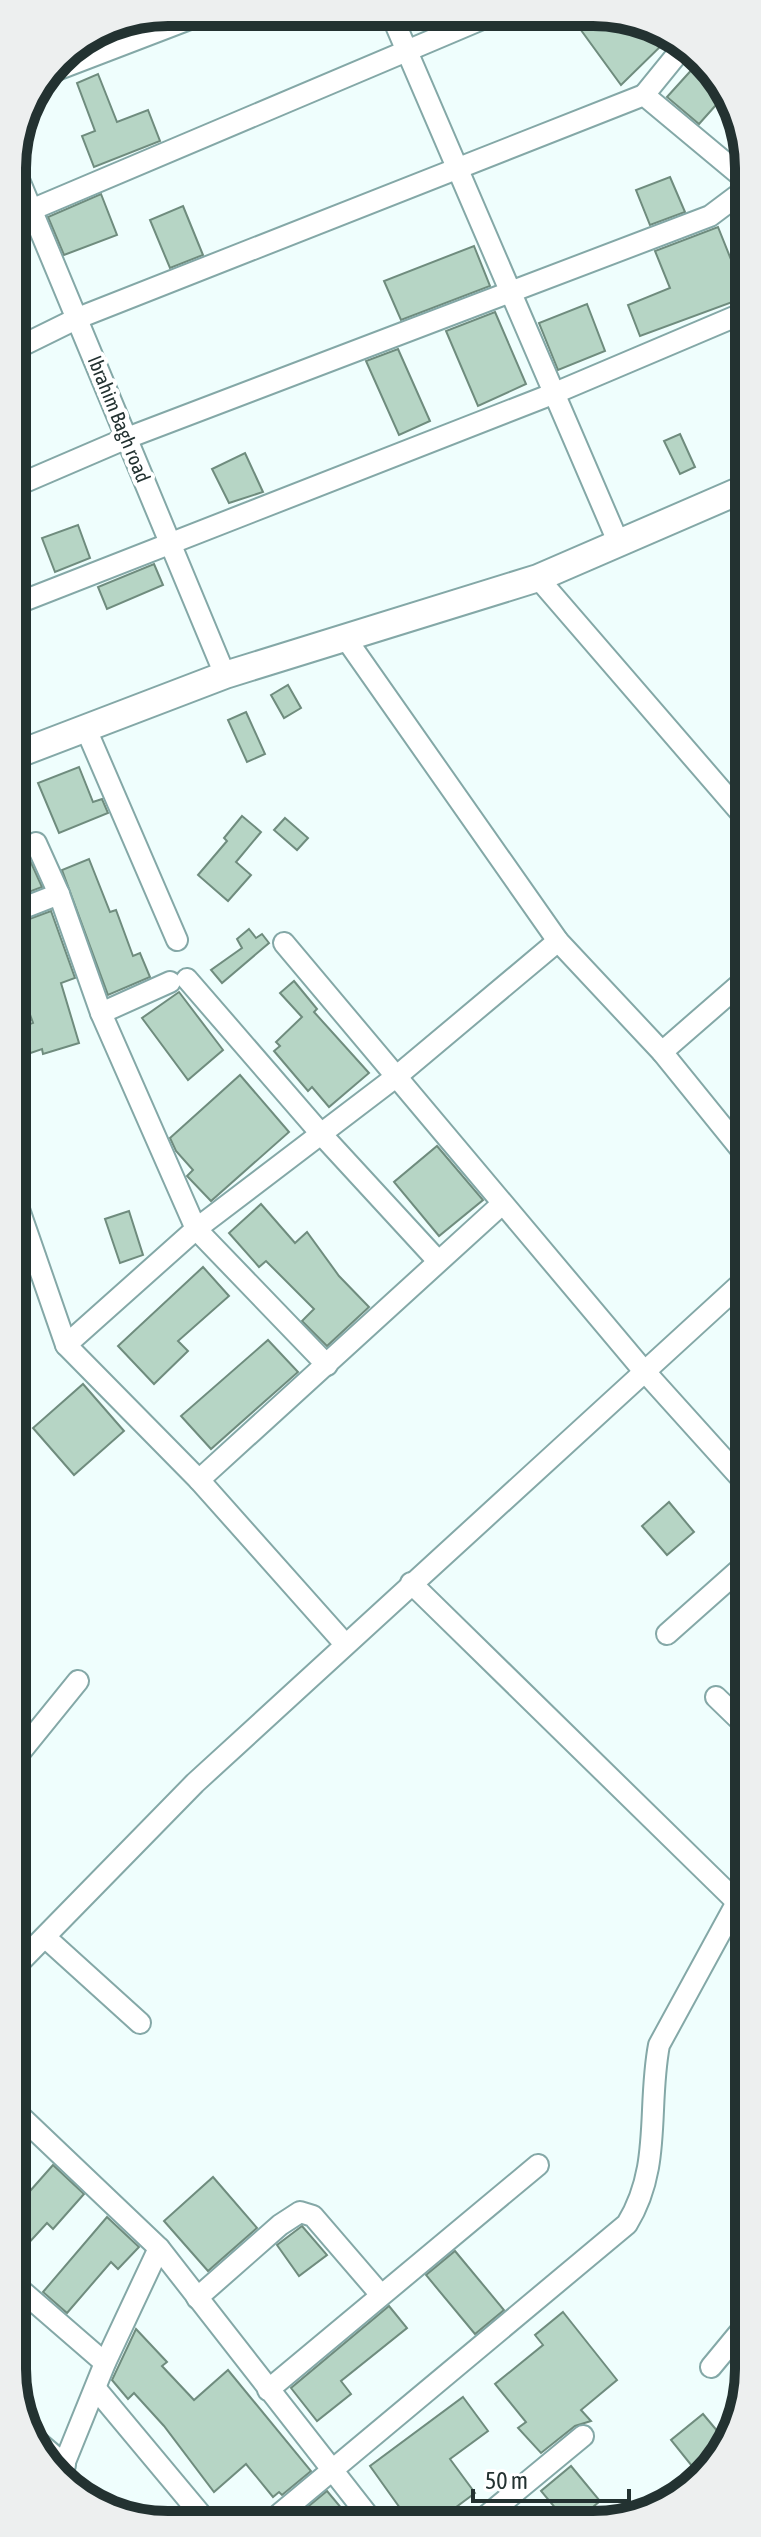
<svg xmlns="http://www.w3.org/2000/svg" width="761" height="2537" font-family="'Asap Condensed',sans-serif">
	<rect width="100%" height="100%" fill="#effefd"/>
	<g fill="#b6d5c5" stroke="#6f8c7e" stroke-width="2">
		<path d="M570,15H624L668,39L621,85Z"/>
		<path d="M696,65L718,84L724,96L699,124L667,97Z"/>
		<path d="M98,74L117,122L148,110L160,141L94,167L82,136L95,131L77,83Z"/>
		<path d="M670,177L685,212L650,225L636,190Z"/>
		<path d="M101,194L117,235L64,255L48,217Z"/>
		<path d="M183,206L203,255L170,268L150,220Z"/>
		<path d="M718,227L746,297L640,336L628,305L670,288L655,251Z"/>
		<path d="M474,246L490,286L401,320L384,281Z"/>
		<path d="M587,304L605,351L558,370L539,323Z"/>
		<path d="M495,312L526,384L478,406L446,331Z"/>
		<path d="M398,349L430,421L399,435L366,361Z"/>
		<path d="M680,434L695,467L680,474L664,441Z"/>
		<path d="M245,453L263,492L229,503L212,469Z"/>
		<path d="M78,525L90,558L55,572L42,538Z"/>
		<path d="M154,564L163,585L107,609L98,587Z"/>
		<path d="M288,685L301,708L284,718L271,695Z"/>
		<path d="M246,712L265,754L247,762L228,720Z"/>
		<path d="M79,767L93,802L102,799L108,813L59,833L38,783Z"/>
		<path d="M242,816L261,832L236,862L251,875L228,901L198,875L227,841L224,838Z"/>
		<path d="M285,818L308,838L297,850L274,830Z"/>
		<path d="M24,847L42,887L13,898V850Z"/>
		<path d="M89,859L110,912L116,910L133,956L140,953L150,977L108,995L62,870Z"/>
		<path d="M51,911L75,978L61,983L79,1043L43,1054L42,1049L13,1059V1030L33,1023L13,967V925Z"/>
		<path d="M249,929L256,938L262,934L269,943L222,983L211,970L242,948L237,939Z"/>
		<path d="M294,981L317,1009L314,1012L369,1073L329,1107L312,1087L308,1091L274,1051L280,1046L276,1042L302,1017L280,993Z"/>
		<path d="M179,992L223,1050L188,1080L142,1018Z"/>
		<path d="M240,1075L289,1132L211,1201L187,1176L193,1170L176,1151L170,1138Z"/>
		<path d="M437,1146L483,1200L439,1236L394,1182Z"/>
		<path d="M261,1204L295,1243L307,1232L339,1276L369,1307L327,1346L302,1321L314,1309L266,1261L259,1267L229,1233Z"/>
		<path d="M129,1211L143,1255L120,1263L105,1219Z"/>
		<path d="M203,1267L229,1296L178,1341L188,1351L154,1384L118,1346Z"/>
		<path d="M268,1340L298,1372L211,1449L181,1416Z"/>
		<path d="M83,1384L124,1431L74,1475L33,1428Z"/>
		<path d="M669,1502L694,1532L667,1555L642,1526Z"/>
		<path d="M53,2165L84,2194L53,2229L47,2223L15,2258V2208Z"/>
		<path d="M213,2177L257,2228L208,2271L164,2221Z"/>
		<path d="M107,2217L139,2247L118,2269L111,2262L67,2313L43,2292Z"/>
		<path d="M302,2226L327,2255L299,2276L277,2245Z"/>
		<path d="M455,2251L504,2310L475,2334L426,2275Z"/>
		<path d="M389,2306L407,2328L341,2381L351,2394L317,2421L291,2388Z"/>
		<path d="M563,2312L617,2380L581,2410L591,2421L575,2426L541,2453L518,2428L526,2422L495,2384L543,2345L535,2335Z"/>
		<path d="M136,2329L167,2362L162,2366L194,2400L228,2370L311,2471L282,2495L279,2492L273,2497L246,2464L214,2492L164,2426L134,2393L128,2399L112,2380Z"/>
		<path d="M463,2397L488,2431L450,2459L475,2493L436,2522H410L370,2466Z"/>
		<path d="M703,2414L724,2439L712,2467L700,2476L671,2440Z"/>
		<path d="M571,2466L600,2501L575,2522H567L541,2491Z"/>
		<path d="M327,2491L343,2510L327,2522H304L298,2515Z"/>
	</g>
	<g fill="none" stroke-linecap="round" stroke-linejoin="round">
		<g stroke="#84a8a7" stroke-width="24">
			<g id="minor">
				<path d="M391,14L619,544"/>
				<path d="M46,74L208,12"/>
				<path d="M644,95L683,47"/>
				<path d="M12,163L225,675"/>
				<path d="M12,218L494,14"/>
				<path d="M13,350L78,318L644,95L746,180"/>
				<path d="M13,487L127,438L710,216L746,189"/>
				<path d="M538,578L747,820"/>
				<path d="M13,605L555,393L746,312"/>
				<path d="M344,636L558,941L662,1052L747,1157"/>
				<path d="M86,729L177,940"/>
				<path d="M36,843L59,894L101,1013L196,1229L327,1365"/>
				<path d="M13,912L59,894"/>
				<path d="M284,943L638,1364L748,1486"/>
				<path d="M187,979L322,1135L438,1261"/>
				<path d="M101,1013L170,982"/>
				<path d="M662,1052L747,978"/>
				<path d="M14,1195L66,1345L199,1480L502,1204"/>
				<path d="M14,1274L35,1257"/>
				<path d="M66,1345L196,1229L397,1076L558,941"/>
				<path d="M199,1480L345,1644"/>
				<path d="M411,1583L736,1901"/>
				<path d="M667,1634L748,1562"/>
				<path d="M716,1697L748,1728"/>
				<path d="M14,1760L78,1681"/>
				<path d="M45,1937L140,2023"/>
				<path d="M14,1968L195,1783L747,1278"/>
				<path d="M15,2111L159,2248L373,2522"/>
				<path d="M15,2285L105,2363"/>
				<path d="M197,2298L280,2225L300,2212L313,2216L381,2295"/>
				<path d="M711,2367L749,2321"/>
				<path d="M96,2389L207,2522"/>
				<path d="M268,2390L538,2165"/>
				<path d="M38,2442L65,2465"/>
				<path d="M58,2479L105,2363L159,2248"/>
				<path d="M270,2522L627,2224C662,2167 647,2108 659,2045L748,1882"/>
				<path d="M479,2522L583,2436"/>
			</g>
		</g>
		<g stroke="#84a8a7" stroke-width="30">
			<path id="tertiary" d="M13,756L225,675L538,578L746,488"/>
		</g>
		<use href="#minor" stroke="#fff" stroke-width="20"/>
		<use href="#tertiary" stroke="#fff" stroke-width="26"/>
	</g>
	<g text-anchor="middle" stroke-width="8" stroke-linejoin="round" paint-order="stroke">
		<g font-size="20" fill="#233231" stroke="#fff">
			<text transform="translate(119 419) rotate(68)" y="7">Ibrahim Bagh road</text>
		</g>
	</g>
	<path d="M0 0H761V2537H0ZM168 26H593A142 142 0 0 1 735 168V2369A142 142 0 0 1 593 2511H168A142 142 0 0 1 26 2369V168A142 142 0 0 1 168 26Z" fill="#edefef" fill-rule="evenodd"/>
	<path fill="none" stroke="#233231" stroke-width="10" d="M168 26H593A142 142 0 0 1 735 168V2369A142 142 0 0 1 593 2511H168A142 142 0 0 1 26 2369V168A142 142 0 0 1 168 26Z"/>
	<path d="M473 2489v12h156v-12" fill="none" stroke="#233231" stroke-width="4"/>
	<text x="485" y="2489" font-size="24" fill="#233231" stroke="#ffffff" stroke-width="6" paint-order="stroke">50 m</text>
</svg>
